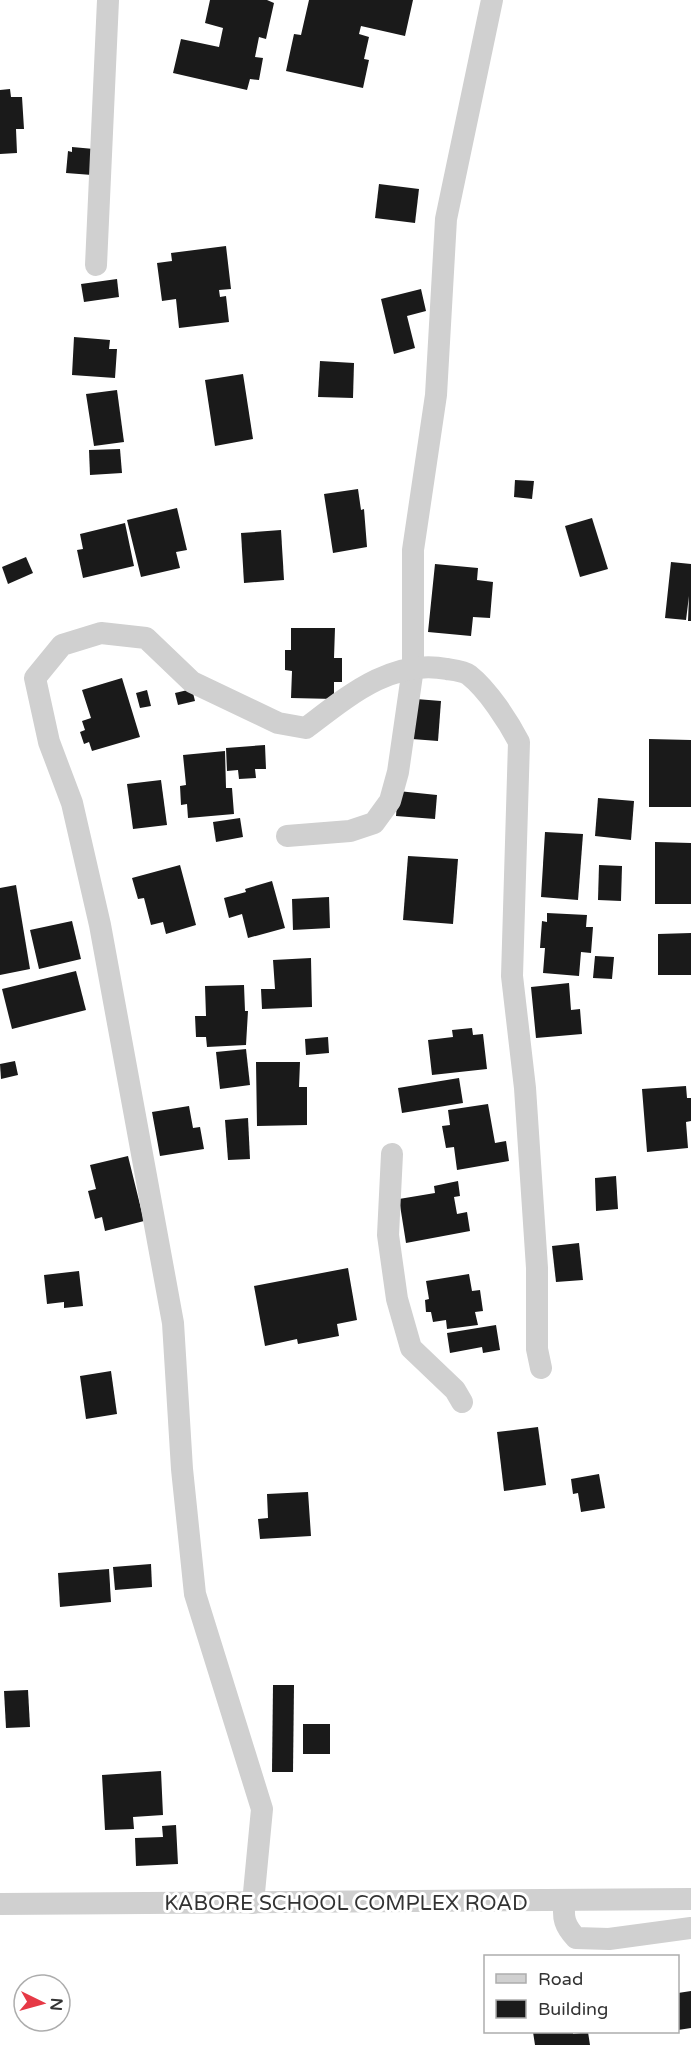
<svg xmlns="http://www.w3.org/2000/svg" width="691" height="2045" font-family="'Varela Round',sans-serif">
	<rect width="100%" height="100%" fill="#fff"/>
	<g fill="#1a1a1a">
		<path d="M210,0H267L274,3L266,39L259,37L255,57L263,58L259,80L250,79L247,90L173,73L181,39L219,47L223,28L205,23Z"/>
		<path d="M309,0H413L405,36L361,26L359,34L369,37L364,59L369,60L363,88L286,71L294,34L301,35Z"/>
		<path d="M10,89L11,97H22L24,129H16L17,153L0,154V90Z"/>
		<path d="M72,147L94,149L92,175L66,173L68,151L72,152Z"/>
		<path d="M379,184L419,189L415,223L375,218Z"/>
		<path d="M226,246L231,289L219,290L220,297L226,296L229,322L179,328L176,299L162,301L157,263L172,261L171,253Z"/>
		<path d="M117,279L119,297L84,302L81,284Z"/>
		<path d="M421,289L426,311L407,316L415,348L394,354L381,299Z"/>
		<path d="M74,337L110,340L109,349H117L115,378L72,375Z"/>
		<path d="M320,361L354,363L353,398L318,397Z"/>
		<path d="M243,374L253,439L215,446L205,380Z"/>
		<path d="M117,390L124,442L94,446L86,394Z"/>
		<path d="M120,449L122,473L90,475L89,450Z"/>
		<path d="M515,480L534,481L532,499L514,497Z"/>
		<path d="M358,489L361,510L364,509L367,547L333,553L324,494Z"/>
		<path d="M177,508L187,550L176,552L180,568L141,577L127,520Z"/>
		<path d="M592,518L608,569L580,577L565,526Z"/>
		<path d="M125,523L134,566L83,578L77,550L83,549L80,534Z"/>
		<path d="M281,530L284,580L244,583L241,533Z"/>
		<path d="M26,557L33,573L8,584L2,567Z"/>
		<path d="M671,562L691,564V621H688L689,596L686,620L665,618Z"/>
		<path d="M435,564L478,568L477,580L493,582L490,618L473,617L471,636L428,632Z"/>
		<path d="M291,628H335L334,658H342V682H334V699L291,698L292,671L285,670V650H291Z"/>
		<path d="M122,678L140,737L92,751L89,742L84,744L80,732L85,730L82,721L91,718L82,690Z"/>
		<path d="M192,689L195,701L178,705L175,693Z"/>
		<path d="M147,690L151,706L140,708L136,693Z"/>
		<path d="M416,699L441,701L438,741L412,739Z"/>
		<path d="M649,739L691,740V807H649Z"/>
		<path d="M265,745L266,769H255L256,778L239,779L238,770L227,771L226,748Z"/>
		<path d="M225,751L226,788H232L234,814L188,818L187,804L181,805L180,786L186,785L183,755Z"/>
		<path d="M161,780L167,825L133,829L127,784Z"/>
		<path d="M398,791L437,795L435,819L396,816Z"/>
		<path d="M598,798L634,801L631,840L595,836Z"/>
		<path d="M240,818L243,837L216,842L213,822Z"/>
		<path d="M545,832L583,834L578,900L541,897Z"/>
		<path d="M655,842L691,843V904H655Z"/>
		<path d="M408,856L458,859L453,924L403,920Z"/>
		<path d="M180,865L196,925L166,934L163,922L151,925L144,898L138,899L132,878Z"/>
		<path d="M599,865L622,866L621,901L598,900Z"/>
		<path d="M272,881L285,928L248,938L242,914L229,918L224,898L246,892L245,889Z"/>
		<path d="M16,885L30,969L0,975V888Z"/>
		<path d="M329,897L330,928L293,930L292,899Z"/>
		<path d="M547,913L587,915L586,927H593L591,953L581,952L579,976L543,973L545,948H540L542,921L547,922Z"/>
		<path d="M72,921L81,959L39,969L30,930Z"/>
		<path d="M691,933V975H658V934Z"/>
		<path d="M595,956L614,957L612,979L593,978Z"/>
		<path d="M311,958L312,1007L262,1009L261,989H275L273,960Z"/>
		<path d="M76,971L86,1010L12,1029L2,989Z"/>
		<path d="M569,983L571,1010L580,1009L582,1034L536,1038L531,987Z"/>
		<path d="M244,985L245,1011H248L246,1045L207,1047L206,1037H196L195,1016H206L205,986Z"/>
		<path d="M472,1028L473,1035L483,1034L487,1069L432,1075L428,1040L453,1037L452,1030Z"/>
		<path d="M328,1037L329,1053L306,1055L305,1039Z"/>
		<path d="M246,1049L250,1085L220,1089L216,1052Z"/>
		<path d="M15,1061L18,1075L1,1079L0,1064Z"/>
		<path d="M256,1062H300L299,1087H307V1125L257,1126Z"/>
		<path d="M459,1078L463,1103L402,1113L398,1088Z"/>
		<path d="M686,1086L687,1098H691V1121L686,1122L688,1148L647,1152L642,1089Z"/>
		<path d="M488,1104L495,1143L506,1141L509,1161L457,1170L454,1147L446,1148L442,1126L450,1125L448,1110Z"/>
		<path d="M189,1106L193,1128L200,1127L204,1149L160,1156L152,1112Z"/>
		<path d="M248,1118L250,1159L228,1160L225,1120Z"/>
		<path d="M128,1156L144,1221L105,1231L102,1217L95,1219L88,1191L96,1189L90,1165Z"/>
		<path d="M616,1176L618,1209L596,1211L595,1178Z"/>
		<path d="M458,1181L460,1196L454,1197L457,1214L467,1212L470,1231L406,1243L399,1199L435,1193L434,1186Z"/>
		<path d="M579,1243L583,1280L556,1282L552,1246Z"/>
		<path d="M348,1268L357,1320L337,1324L339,1336L298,1344L297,1339L265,1346L254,1286Z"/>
		<path d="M79,1271L83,1306L64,1308V1302L47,1304L44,1275Z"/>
		<path d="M469,1274L472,1291L480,1290L483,1311L475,1312L478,1325L447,1329L446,1320L433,1322L431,1312H426L425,1300L429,1299L426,1281Z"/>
		<path d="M496,1325L500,1350L483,1353L482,1347L450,1353L447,1333Z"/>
		<path d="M111,1371L117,1414L86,1419L80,1376Z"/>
		<path d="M538,1427L546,1485L504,1491L497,1432Z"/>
		<path d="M599,1474L605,1508L581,1512L578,1493L573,1494L571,1479Z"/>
		<path d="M308,1492L311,1536L260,1539L258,1519L268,1518L267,1494Z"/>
		<path d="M151,1564L152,1587L115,1590L113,1567Z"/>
		<path d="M109,1569L111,1602L60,1607L58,1573Z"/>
		<path d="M273,1685H294L293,1772H272Z"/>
		<path d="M28,1690L30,1727L6,1728L4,1691Z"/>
		<rect x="303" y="1724" width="27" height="30"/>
		<path d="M161,1771L163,1815L133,1817L134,1829L105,1830L102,1775Z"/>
		<path d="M176,1825L178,1864L136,1866L135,1838L163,1837L162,1826Z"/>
		<path d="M691,1991V2028L678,2030V1993Z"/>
		<path d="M533,2032H573V2034L588,2032L590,2045H535Z"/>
	</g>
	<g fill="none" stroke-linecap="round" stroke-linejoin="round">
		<g stroke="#d0d0d0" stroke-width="22">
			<path d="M96,265L108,0"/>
			<path d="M287,836L350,831L374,823L390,801L398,772L413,668V550L436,395L446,219L492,0"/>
			<path d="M392,1154L388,1235L397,1299L411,1348L455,1390L462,1402"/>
			<path d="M565,1901C562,1918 565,1926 576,1938L609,1939L691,1928"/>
			<path d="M253,1903L262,1809L195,1594L182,1469L173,1323L100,925L72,803L49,742L35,678L62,645L101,633L146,638L192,682L278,723L306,728C347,697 392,658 447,669C454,670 464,671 469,675C488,690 508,721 519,742L512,976L525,1088L537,1268V1349L541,1368"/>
			<path d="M0,1904L691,1899"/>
		</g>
	</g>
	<g text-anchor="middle" stroke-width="6" stroke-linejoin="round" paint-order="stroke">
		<g font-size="21" fill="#333" stroke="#fff">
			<text x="346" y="1910">KABORE SCHOOL COMPLEX ROAD</text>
		</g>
	</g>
	<rect x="484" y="1955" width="195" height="78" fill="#ffffff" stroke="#adadad" stroke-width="1.5"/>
	<rect x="496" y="1974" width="30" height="9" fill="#d0d0d0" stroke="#adadad" stroke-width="1.5"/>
	<text x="538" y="1985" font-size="18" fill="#333333">Road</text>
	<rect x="496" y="2000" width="30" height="18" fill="#1a1a1a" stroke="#adadad" stroke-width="1.5"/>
	<text x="538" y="2015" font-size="18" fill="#333333">Building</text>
	<g transform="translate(42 2003) rotate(95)"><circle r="28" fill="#ffffff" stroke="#adadad" stroke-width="1.5"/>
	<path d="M0-4.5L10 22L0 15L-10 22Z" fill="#e63946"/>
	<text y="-9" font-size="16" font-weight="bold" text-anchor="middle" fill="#333333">N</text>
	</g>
</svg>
